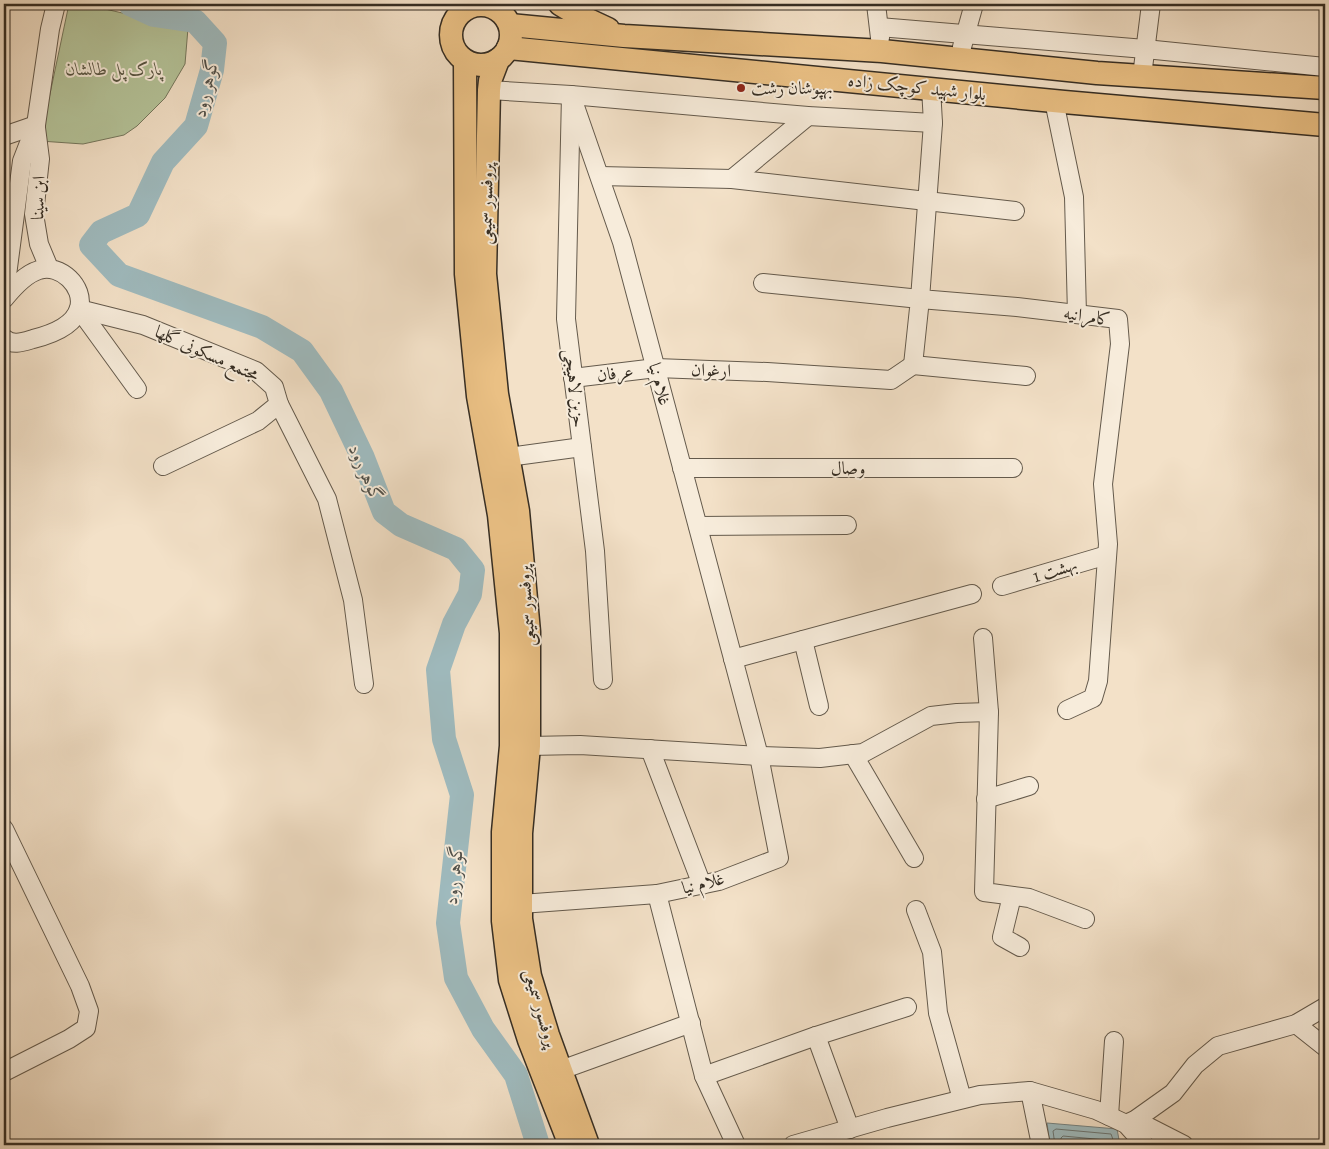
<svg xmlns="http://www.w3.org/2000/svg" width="1329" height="1149" font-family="Alegreya,Amiri,serif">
	<rect width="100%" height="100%" fill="#f3e1c8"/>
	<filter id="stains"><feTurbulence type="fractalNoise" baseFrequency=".004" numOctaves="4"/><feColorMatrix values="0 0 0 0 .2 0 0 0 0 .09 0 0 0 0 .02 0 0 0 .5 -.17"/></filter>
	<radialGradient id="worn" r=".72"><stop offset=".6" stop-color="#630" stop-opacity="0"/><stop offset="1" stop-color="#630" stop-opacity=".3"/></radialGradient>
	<path fill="#b5c49a" stroke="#75785e" d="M69,4H83L188,28L185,64L165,98L137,126L124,135L83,144L40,141Z"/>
	<path fill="#9fbbbf" stroke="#758281" d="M1047,1123L1117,1129L1120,1145H1050Z"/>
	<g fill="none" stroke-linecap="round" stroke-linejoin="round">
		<g stroke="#6a7471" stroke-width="1">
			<path d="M1055,1145L1053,1131L1056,1129L1111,1134L1115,1145"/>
			<path d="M1061,1145V1138L1063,1136L1106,1140L1109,1145"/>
		</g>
		<path stroke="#9fbbbf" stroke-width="24" d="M130,4L154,15L195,21L215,43L212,70L196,126L163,162L138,215L101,232L91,245L119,275L262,327L302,351L331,391L363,458L384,512L401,525L456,549L473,570L470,594L454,624L438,670L444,739L462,795L448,923L456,978L483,1029L516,1075L538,1145"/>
		<g stroke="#645a4c" stroke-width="20">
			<g id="minor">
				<path d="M876,4L880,38"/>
				<path d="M879,27L1145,49L1325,67"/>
				<path d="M962,47L974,4"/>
				<path d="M1142,76L1151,4"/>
				<path d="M931,88L933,123L920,299L1017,307L1118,319L1120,344L1103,484L1108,544L1098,681L1093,698L1067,710"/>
				<path d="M489,90L571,95L622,242L759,756L779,858L719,881L657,894L521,904"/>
				<path d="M1054,101L1074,197L1077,314"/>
				<path d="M36,128L40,159L34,214L39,244L49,268"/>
				<path d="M4,136L36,125"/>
				<path d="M600,176L732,179L808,116"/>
				<path d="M732,179L1015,211"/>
				<path d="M763,283L920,299L913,365L1026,376"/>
				<path d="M4,298L22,161L36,125L50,29L56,4"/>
				<path d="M4,299C13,288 25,274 39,270C60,263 85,287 79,308C74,327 49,335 33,339C23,342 12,346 4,338"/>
				<path d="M79,309L143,325L256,371L274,387L279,404L258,421L163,466"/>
				<path d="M79,309L137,389"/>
				<path d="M573,378L656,368L767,372L891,380L913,365"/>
				<path d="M279,404L327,499L353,600L364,684"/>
				<path d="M508,457L582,447"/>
				<path d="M682,468H1013"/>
				<path d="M698,526L847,525"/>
				<path d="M1002,586L1107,555"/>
				<path d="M983,638L989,712L984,892L1029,898L1085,919"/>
				<path d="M803,640L819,706"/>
				<path d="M733,659L972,594"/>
				<path d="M603,680L595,551L566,319L571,95L808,116L933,123"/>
				<path d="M529,746L580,745L759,756L820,758L863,753L931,716L957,713L989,712"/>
				<path d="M650,749L702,885"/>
				<path d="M853,754L914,858"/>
				<path d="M986,799L1029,786"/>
				<path d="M4,829L80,986L89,1011L86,1028L69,1039L4,1072"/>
				<path d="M657,894L704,1076L736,1145"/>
				<path d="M1012,896L1002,937L1020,947"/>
				<path d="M916,910L932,952L938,1013L962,1099"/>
				<path d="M1296,1024L1325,1047"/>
				<path d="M816,1036L850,1129"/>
				<path d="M561,1070L691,1023"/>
				<path d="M704,1076L816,1036L907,1007"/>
				<path d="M1030,1091L1041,1145"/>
				<path d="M1109,1116L1114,1041"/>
				<path d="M1135,1120L1184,1145"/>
				<path d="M1126,1124L1135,1120L1173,1093L1195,1065L1218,1046L1296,1024L1325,1007"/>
				<path d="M793,1145L887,1118L980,1095L1030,1091L1096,1110L1126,1124L1145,1145"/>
			</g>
		</g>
		<g stroke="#352d23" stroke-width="25">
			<g id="major">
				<path d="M560,4L578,15L608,29"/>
				<circle cx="481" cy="35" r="30"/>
				<path d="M510,25L624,36L882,51L1097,73L1325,88"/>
				<path d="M508,48L1064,102L1325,125"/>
				<path d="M498,60L490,81L489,90L485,274L497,394L518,511L529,632V746L521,833V919L530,976L548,1035L588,1145"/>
				<path d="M465,61L466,274L478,396L499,515L511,633V746L503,832V921L510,980L529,1040L570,1145"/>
			</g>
		</g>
		<use href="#minor" stroke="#f7ecdb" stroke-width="18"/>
		<use href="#major" stroke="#eac084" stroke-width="22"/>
	</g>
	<circle fill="#8f2418" stroke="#f7ecdb" stroke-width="2" cx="741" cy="88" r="5"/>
	<g text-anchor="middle" stroke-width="4" stroke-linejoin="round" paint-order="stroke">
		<g font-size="18" font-style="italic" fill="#555341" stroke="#f7ecdb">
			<text x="114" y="75">پارک پل طالشان</text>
		</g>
		<g font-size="18" fill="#352d23" stroke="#f7ecdb">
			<text transform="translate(917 87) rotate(6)" y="6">بلوار شهید کوچک زاده</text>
			<text transform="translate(38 198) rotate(-88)" y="6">ابن سینا</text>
			<text transform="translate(486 204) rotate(-89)" y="6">پروفسور سمیعی</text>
			<text transform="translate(1087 316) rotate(9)" y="6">کامرانیه</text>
			<text transform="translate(207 353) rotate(24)" y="6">مجتمع مسکونی گلها</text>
			<text transform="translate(711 370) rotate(2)" y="6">ارغوان</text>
			<text transform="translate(615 373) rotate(-7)" y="6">عرفان</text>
			<text transform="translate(660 384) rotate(75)" y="6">غلام نیا</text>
			<text transform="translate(575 388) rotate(83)" y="6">حزین لاهیجی</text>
			<text x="848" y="474">وصال</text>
			<text transform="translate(1055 570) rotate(-17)" y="6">بهشت 1</text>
			<text transform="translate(526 606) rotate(-94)" y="6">پروفسور سمیعی</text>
			<text transform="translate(703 883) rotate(-14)" y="6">غلام نیا</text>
			<text transform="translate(541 1008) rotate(74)" y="6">پروفسور سمیعی</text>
		</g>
		<g font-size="18" fill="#352d23" stroke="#f7ecdb" text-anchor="start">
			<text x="751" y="94">بهپوشان رشت</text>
		</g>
		<g font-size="19" font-style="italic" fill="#50504a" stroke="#f7ecdb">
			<text transform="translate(205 87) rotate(-77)" y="7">گوهر رود</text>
			<text transform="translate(367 473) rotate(66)" y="7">گوهر رود</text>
			<text transform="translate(453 874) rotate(-84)" y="7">گوهر رود</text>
		</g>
	</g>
	<rect width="1329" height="1149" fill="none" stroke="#f3e1c8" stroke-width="20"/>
	<rect x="5" y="5" width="1319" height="1139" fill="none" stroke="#352d23" stroke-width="2.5"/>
	<rect x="10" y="10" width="1309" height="1129" fill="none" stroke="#352d23"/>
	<rect width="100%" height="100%" filter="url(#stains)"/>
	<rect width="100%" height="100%" fill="url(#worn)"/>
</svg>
